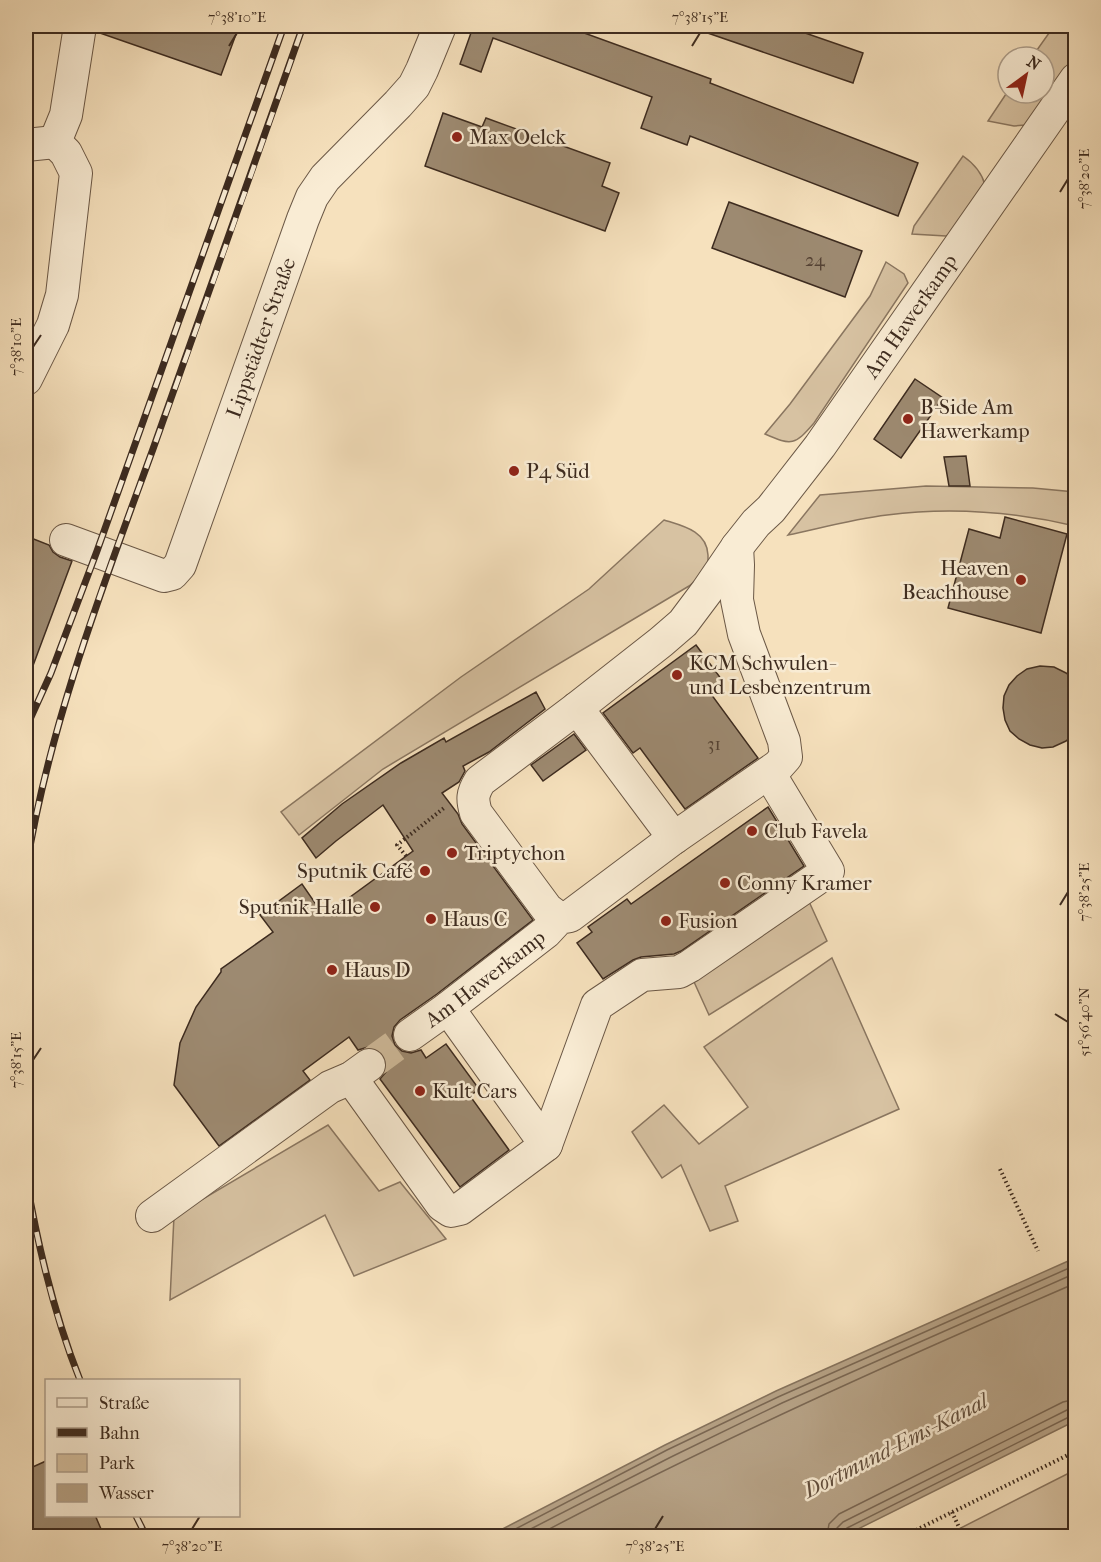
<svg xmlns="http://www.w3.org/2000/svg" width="1101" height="1562" font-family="'IM FELL French Canon',serif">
	<rect width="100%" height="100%" fill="#f6e1bd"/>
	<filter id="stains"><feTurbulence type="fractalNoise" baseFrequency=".00333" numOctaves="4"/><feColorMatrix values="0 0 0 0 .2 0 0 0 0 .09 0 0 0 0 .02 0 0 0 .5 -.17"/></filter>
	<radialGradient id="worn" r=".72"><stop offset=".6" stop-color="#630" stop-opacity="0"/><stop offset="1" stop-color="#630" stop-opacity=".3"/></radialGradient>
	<g fill="#d7c2a2" stroke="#8a7660" stroke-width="1.5">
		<path d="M1054,26H1075V56L1034,114L1025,125L1014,126L988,121L1008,91V93H1044V57H1032Z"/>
		<path d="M963,156C973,163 982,173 985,185L950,234L946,236L912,234L914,226Z"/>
		<path d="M886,262L904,274L908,283L814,423C795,445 792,446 765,434L790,404L870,296Z"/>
		<path d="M926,486L1033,488L1075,492V526C1015,512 949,507 887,515C854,519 821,528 788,535L820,495Z"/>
		<path d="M664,520C683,526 707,531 708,555C708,556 708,564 708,565C705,573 696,581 689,586L383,769L299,835L281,812L461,677L589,589Z"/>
		<path d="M806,895L827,941L709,1015L690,973Z"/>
		<path d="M832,958L899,1109L725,1186L738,1221L710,1231L681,1165L662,1178L632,1132L664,1105L699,1144L748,1107L704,1047Z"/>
		<path d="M328,1125L379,1191L400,1182L446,1239L354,1276L325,1215L170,1300L174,1216Z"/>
		<path d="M1075,1470V1536H945Z"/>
	</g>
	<path fill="#b7a387" stroke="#86735d" stroke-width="1.5" d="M1075,1258V1421L844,1536H489L665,1445L776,1391Z"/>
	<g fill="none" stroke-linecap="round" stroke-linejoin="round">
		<g stroke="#7a6753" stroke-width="1.5">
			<path d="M502,1536L667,1450L778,1397L1076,1265"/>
			<path d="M517,1536L671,1457L782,1403L1076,1273"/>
			<path d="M536,1536C712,1443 893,1362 1076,1283"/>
			<path d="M827,1536L829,1524L839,1514L1063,1402L1076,1399"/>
			<path d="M836,1536L837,1528L843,1522L1067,1410L1076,1408"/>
			<path d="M843,1536L844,1532L847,1528L1071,1416H1076"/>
		</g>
	</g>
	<g fill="#9d8a71" stroke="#3d2b1f" stroke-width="1.5">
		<path d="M98,26H239L221,75L97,32Z"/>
		<path d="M466,26H565L711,79L710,83L918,163L898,216L690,136L687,145L641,128L652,97L493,38L481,72L460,64L472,30L466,28Z"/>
		<path d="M697,26H785L863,53L853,83L696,29Z"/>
		<path d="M443,113L482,127L486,118L610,163L602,186L619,193L605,231L425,166Z"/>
		<path d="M729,202L862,251L845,297L712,248Z"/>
		<path d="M915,379L943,398L901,458L874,439Z"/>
		<path d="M966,456L970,486H949L944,457Z"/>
		<path d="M1005,517L1067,534L1041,633L948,608L969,529L1000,538Z"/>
		<path d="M26,536L49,545L53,552L60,557L72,561L28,679H26Z"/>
		<path d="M696,645L722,680L708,690L758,758L685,809L640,748L633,753L603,713Z"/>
		<path d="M1040,666L1054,667L1066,673L1076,681V732L1066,741L1053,747L1042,748L1030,745L1019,739L1010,731L1005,720L1003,708L1004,696L1009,685L1017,676L1027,669Z"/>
		<path d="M536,692L545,709L489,752L463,766L465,771L459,782L442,793L458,814L462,824L533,920L437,994L400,1020L394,1027L392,1036L395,1045L402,1051L411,1053L421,1050L426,1058L446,1044L479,1089L470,1096L509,1150L460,1187L380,1079L386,1072L387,1064L383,1054L376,1048L368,1047L358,1050L349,1037L303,1071L310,1080L219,1146L174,1085L180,1043L196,1007L221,972V969L273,932L260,915L302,884L324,916L413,851L383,805L336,841L316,858L302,838L342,804L401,763L444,738L446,742Z"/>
		<path d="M574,734L586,750L543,781L531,765Z"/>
		<path d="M768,807L804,866L681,951L674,954L641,957L633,960L603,979L577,943L592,932L588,927L627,899L631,904Z"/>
		<path d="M46,1461V1515H95L104,1536H26V1470Z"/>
	</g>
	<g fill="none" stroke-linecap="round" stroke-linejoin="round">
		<path stroke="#d1bd9d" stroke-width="32" stroke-dasharray="32 16" stroke-linecap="butt" d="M369,1065L410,1035"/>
		<g stroke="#6b5846" stroke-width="34">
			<g id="minor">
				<path d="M55,142L66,115L80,26"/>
				<path d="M26,145L55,142"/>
				<path d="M26,379L53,325L62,295L76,173L66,153L55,142"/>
				<path id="s1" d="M66,540L164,576L172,574L180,565L303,219L312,197L325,178L398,104L414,86L422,70L440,26"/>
				<path d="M577,708L674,838"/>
				<path id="s2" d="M559,918L547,909L476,813C472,799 472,794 480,781L577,708L661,642L683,623L707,591L737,547L756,523L771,509L820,446L1076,79"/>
				<path d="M448,1008L546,1145"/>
				<path id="s3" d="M410,1035L448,1008L546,932L559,918L570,916L674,838L778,766L786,757L784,741L744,634L737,600L738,565L737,547"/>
				<path d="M351,1078L442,1205L451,1211L460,1209L546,1145L597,1005L642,975L679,972L690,966L828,871L769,773"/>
				<path d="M152,1216L330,1087L351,1078L369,1065"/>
			</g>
		</g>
		<g stroke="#3d2b1f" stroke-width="4" stroke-dasharray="1.5 3" stroke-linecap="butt">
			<path d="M406,856L397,845L444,808"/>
			<path d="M1000,1169L1038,1251"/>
			<path d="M952,1512L963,1536"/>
			<path d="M904,1536L1076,1451"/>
		</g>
		<use href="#minor" stroke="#f9ecd4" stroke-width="32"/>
		<g stroke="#3d2b1f" stroke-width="7">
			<g id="rail">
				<path d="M26,728L51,673L97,551L284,26"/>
				<path d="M26,870C49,725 103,586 153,449C204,308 254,167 303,26"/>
				<path d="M26,1177C38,1247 54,1315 80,1380"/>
				<path d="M136,1516L146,1536"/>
			</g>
		</g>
		<use href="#rail" stroke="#f9ecd4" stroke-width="4.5" stroke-dasharray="14" stroke-linecap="butt"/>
	</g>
	<path fill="none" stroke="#3d2b1f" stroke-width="2" d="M229,46L237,33M692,46L700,33M1060,192L1068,179M33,347L41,335M1060,905L1068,892M1055,1014L1068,1022M33,1060L41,1048M192,1529L200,1516M655,1529L663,1516"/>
	<g fill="#8f2418" stroke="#f9ecd4" stroke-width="2">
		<circle cx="457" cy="137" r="6"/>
		<circle cx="908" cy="419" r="6"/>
		<circle cx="514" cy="471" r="6"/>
		<circle cx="1021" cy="580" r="6"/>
		<circle cx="677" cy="675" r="6"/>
		<circle cx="752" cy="831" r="6"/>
		<circle cx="452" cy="853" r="6"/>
		<circle cx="425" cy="871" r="6"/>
		<circle cx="725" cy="883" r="6"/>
		<circle cx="375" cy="907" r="6"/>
		<circle cx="431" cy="919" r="6"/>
		<circle cx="666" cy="921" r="6"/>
		<circle cx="332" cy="970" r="6"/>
		<circle cx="420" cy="1091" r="6"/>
	</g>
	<g text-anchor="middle" stroke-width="5" stroke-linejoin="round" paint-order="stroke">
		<g font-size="18" fill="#554334">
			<text x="815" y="266">24</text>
			<text x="714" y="750">31</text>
		</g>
		<g font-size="21" fill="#3d2b1f" stroke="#f9ecd4" text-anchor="start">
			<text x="469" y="144">Max Oelck</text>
			<text x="920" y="414">B-Side Am<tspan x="920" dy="24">Hawerkamp</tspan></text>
			<text x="526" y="478">P4 Süd</text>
			<text x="1009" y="575" text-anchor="end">Heaven<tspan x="1009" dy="24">Beachhouse</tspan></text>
			<text x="689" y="670">KCM Schwulen-<tspan x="689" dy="24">und Lesbenzentrum</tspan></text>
			<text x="764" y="838">Club Favela</text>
			<text x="464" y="860">Triptychon</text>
			<text x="413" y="878" text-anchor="end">Sputnik Café</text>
			<text x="737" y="890">Conny Kramer</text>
			<text x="363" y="914" text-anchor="end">Sputnik-Halle</text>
			<text x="443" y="926">Haus C</text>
			<text x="678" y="928">Fusion</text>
			<text x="344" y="977">Haus D</text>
			<text x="432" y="1098">Kult Cars</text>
		</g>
		<g font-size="21" fill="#3d2b1f" stroke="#f9ecd4">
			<text dy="7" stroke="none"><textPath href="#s2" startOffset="808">Am Hawerkamp</textPath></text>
			<text dy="7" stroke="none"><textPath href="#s1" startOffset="366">Lippstädter Straße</textPath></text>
			<text dy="7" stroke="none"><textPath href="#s3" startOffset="94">Am Hawerkamp</textPath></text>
		</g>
		<g font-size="22" font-style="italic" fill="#624f3e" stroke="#f9ecd4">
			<text transform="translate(895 1445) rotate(-27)" y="8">Dortmund-Ems-Kanal</text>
		</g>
	</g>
	<rect width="1101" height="1562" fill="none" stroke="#f6e1bd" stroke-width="66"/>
	<rect x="45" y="1379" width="195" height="138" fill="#f9ecd4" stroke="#ae9f8c" stroke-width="1.5"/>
	<rect x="57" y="1398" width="30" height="9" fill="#f9ecd4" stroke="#ae9f8c" stroke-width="1.5"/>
	<text x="99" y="1409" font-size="18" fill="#3d2b1f">Straße</text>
	<rect x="57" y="1428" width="30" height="9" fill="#3d2b1f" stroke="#ae9f8c" stroke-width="1.5"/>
	<text x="99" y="1439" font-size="18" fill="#3d2b1f">Bahn</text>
	<rect x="57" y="1454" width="30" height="18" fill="#d7c2a2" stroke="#ae9f8c" stroke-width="1.5"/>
	<text x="99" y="1469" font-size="18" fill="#3d2b1f">Park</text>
	<rect x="57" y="1484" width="30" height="18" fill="#b7a387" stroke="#ae9f8c" stroke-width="1.5"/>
	<text x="99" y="1499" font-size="18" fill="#3d2b1f">Wasser</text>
	<g transform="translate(1026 75) rotate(33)"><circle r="28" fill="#f9ecd4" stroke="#ae9f8c" stroke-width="1.5"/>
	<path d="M0-4.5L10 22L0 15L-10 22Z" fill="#8f2418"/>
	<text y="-9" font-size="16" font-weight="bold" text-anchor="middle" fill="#3d2b1f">N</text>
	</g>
	<rect x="33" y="33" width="1035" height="1496" fill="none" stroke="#3d2b1f" stroke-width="2"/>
	<g font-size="15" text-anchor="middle" fill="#3d2b1f">
		<text x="237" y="22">7°38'10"E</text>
		<text x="700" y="22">7°38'15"E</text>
		<text transform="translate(1084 179) rotate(-90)" y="5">7°38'20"E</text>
		<text transform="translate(16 347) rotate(-90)" y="5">7°38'10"E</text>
		<text transform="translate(1084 892) rotate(-90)" y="5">7°38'25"E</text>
		<text transform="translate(1084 1022) rotate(-90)" y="5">51°56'40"N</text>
		<text transform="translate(16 1060) rotate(-90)" y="5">7°38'15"E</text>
		<text x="192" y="1551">7°38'20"E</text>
		<text x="655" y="1551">7°38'25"E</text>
	</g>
	<rect width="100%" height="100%" filter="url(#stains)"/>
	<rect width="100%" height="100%" fill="url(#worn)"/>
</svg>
